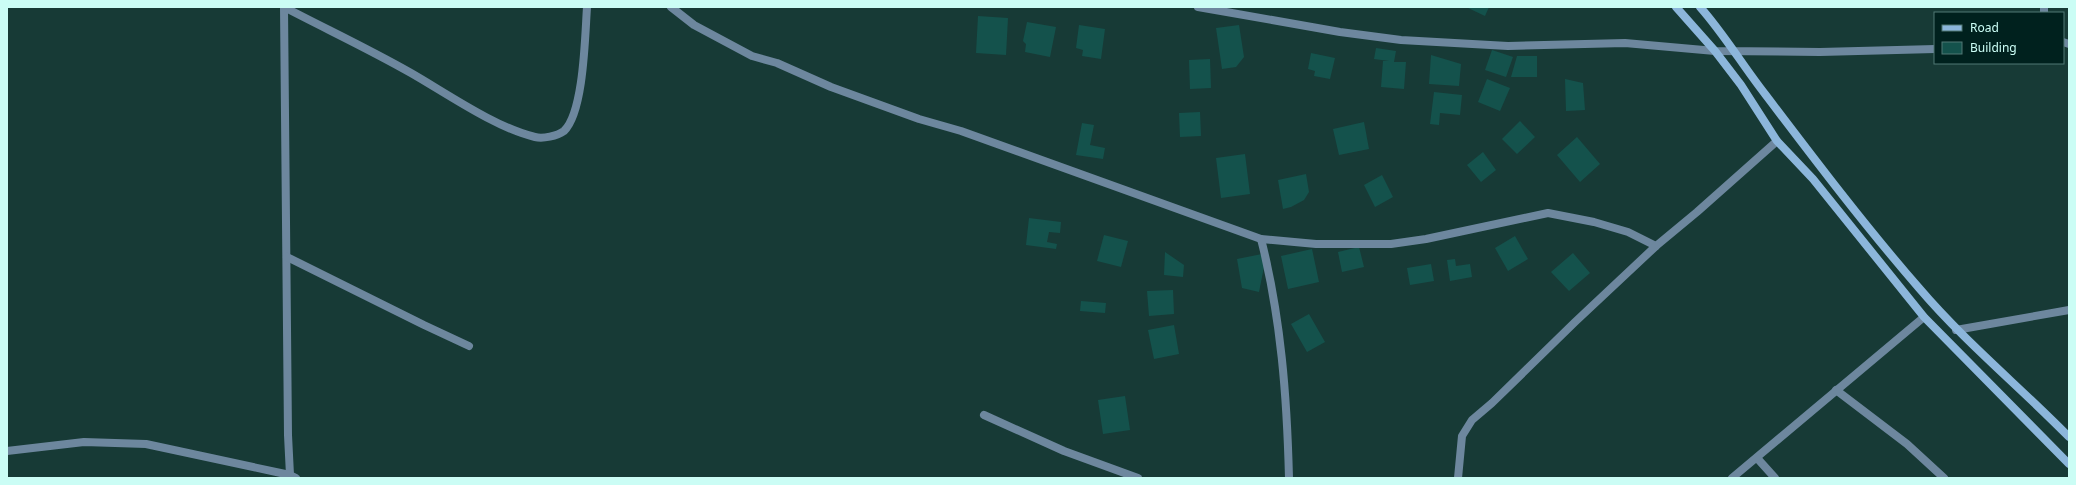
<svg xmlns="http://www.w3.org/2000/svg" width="2076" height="485" font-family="'Noto Sans',sans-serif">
	<rect width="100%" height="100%" fill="#173a36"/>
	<g fill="#14524c">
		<path d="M1466,7H1489L1485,16Z"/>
		<path d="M978,16L1008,18L1006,55L976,53Z"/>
		<path d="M1027,22L1056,27L1050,57L1025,52L1026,44L1023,41Z"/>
		<path d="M1079,25L1105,29L1101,59L1082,56L1083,50L1076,48Z"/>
		<path d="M1239,25L1244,57L1236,67L1222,69L1216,28Z"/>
		<path d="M1376,48L1396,51L1394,62H1406L1404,89L1381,87L1383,61H1389L1374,59Z"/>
		<path d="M1492,50L1513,57L1506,77L1485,70Z"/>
		<path d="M1311,53L1335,58L1330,79L1314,76L1315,71L1308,69Z"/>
		<path d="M1431,55L1461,64L1459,86L1429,84Z"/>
		<path d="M1517,56H1537V77H1511Z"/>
		<path d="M1210,59L1211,88L1190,89L1189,60Z"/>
		<path d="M1487,79L1510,88L1500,111L1478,102Z"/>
		<path d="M1565,79L1583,83L1585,110L1566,111Z"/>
		<path d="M1434,92L1462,95L1460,115L1440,113L1439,125L1430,124Z"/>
		<path d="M1200,112L1201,136L1180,137L1179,113Z"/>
		<path d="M1520,121L1535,137L1517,154L1502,139Z"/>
		<path d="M1364,122L1369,149L1339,155L1333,129Z"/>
		<path d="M1082,123L1094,125L1090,145L1105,148L1103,159L1076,155Z"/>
		<path d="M1577,137L1600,164L1580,182L1557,155Z"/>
		<path d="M1483,152L1496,170L1481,182L1467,165Z"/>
		<path d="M1245,154L1250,194L1221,198L1216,158Z"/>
		<path d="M1306,174L1309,192L1304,200L1291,207L1283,209L1278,180Z"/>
		<path d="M1382,175L1393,197L1375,207L1364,185Z"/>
		<path d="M1029,218L1061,222L1060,233L1049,232L1047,242L1057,244L1056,249L1026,245Z"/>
		<path d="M1104,235L1128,241L1121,267L1097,261Z"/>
		<path d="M1515,236L1528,259L1508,271L1495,248Z"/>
		<path d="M1359,247L1364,267L1342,272L1338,252Z"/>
		<path d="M1312,249L1319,282L1288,289L1281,256Z"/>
		<path d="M1165,252L1184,265L1183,277L1164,275Z"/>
		<path d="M1573,253L1590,273L1569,291L1551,272Z"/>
		<path d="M1262,254L1264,267L1259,292L1242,288L1237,259Z"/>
		<path d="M1455,259L1456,266L1470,264L1472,277L1450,281L1447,260Z"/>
		<path d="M1431,264L1434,281L1410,285L1407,268Z"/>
		<path d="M1173,290L1174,314L1149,316L1147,291Z"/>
		<path d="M1081,301L1106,303L1105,313L1080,311Z"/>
		<path d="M1309,314L1325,342L1307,352L1291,324Z"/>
		<path d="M1174,325L1179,354L1154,359L1148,330Z"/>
		<path d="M1125,396L1130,430L1103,434L1098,400Z"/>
	</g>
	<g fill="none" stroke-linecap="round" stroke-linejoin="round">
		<g stroke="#6d879e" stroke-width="8">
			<path d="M284,7L288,435L290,475L296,478"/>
			<path d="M284,7C326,29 369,49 411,73C446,93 496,128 535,137C543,139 557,136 564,131C584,112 585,35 587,7"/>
			<path d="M671,7L694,25L752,56L777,63L831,87L919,119L961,131L1261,239L1316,244H1391L1426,239L1548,213L1594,222L1628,232L1656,246"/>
			<path d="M1198,7L1340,32L1401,40L1508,46L1625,43L1715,51L1820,52L1935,49"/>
			<path d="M2044,7V13"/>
			<path d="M2063,42L2069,44"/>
			<path d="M1261,239C1281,317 1287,398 1289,478"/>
			<path d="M287,257L424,325L469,346"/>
			<path d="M1956,330L2069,310"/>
			<path d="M1836,390L1907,444L1944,478"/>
			<path d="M984,415L1064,451L1138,478"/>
			<path d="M7,451L84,442L146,444L290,475"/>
			<path d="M1757,458L1775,478"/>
			<path d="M1458,478L1462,436L1472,420L1492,403L1575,322L1656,246L1697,212L1777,141"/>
			<path d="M1732,478L1924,317"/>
		</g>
		<g stroke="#8cb6db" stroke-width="8">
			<path d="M1676,7L1715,51L1741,85L1777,141L1813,179L1924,317L2069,464"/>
			<path d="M1700,7C1724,34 1743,66 1765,94C1815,160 1865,226 1919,288C1965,342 2020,387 2069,437"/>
		</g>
	</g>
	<rect width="2076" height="485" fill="none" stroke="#cbfdf5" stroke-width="16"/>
	<rect x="1934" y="12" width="130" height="52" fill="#00211e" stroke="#517974"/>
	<rect x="1942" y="25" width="20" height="6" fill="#8cb6db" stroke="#517974"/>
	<text x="1970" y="32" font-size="12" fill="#cbfdf5">Road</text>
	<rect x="1942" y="42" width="20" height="12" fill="#14524c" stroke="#517974"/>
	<text x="1970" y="52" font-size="12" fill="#cbfdf5">Building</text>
</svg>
